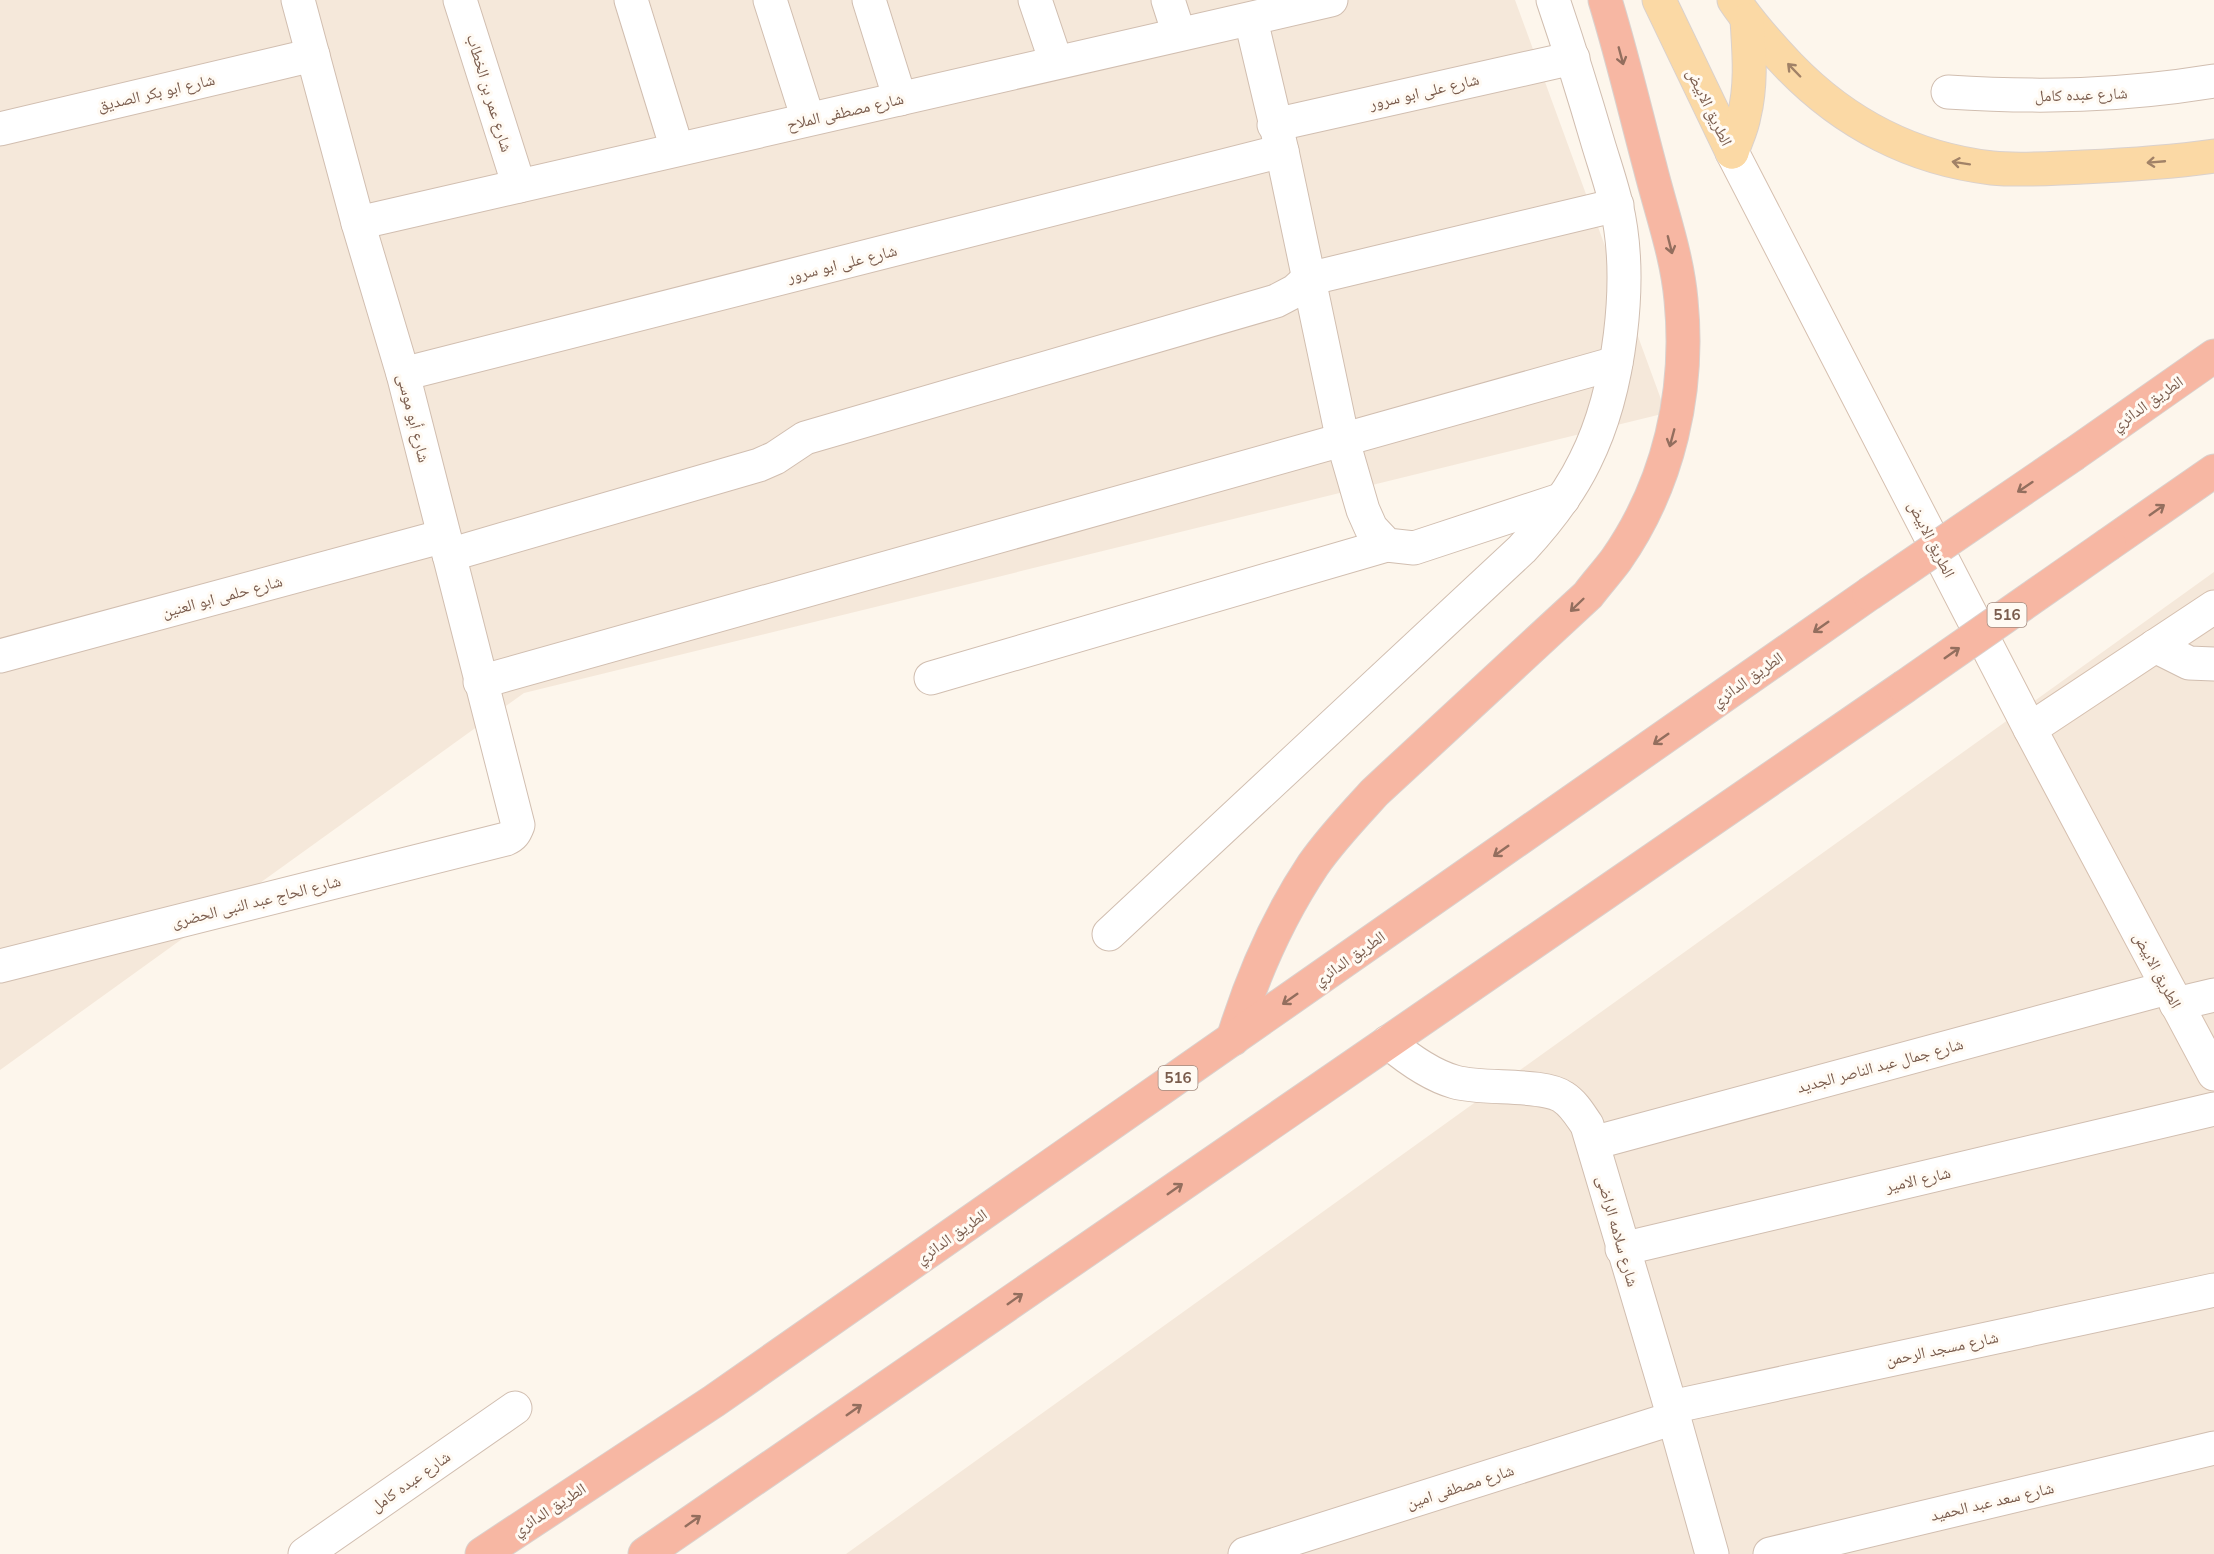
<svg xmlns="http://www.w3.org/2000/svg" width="2214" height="1554" font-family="Mulish,'Noto Naskh Arabic',sans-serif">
	<rect width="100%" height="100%" fill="#fdf6ec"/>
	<g fill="#f5e8da">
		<path d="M0,0H1515L1666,413L524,693L0,1070Z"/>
		<path d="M2214,572V1554H846Z"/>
	</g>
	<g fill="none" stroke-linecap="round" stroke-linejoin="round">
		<g stroke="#d1beb0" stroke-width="35">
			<g id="street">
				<path d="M460,0L519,186"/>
				<path d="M631,0L677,149"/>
				<path d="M770,0L808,119"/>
				<path d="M869,0L900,99"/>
				<path d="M1035,0L1056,62"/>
				<path d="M1168,0L1179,34"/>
				<path d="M1251,20L1282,151L1343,441L1363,510L1371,528L1387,545L1414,548L1563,499"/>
				<path d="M1948,92C2041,98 2122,96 2214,81"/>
				<path d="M1274,125L1573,58"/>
				<path d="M0,129L313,55"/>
				<path d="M358,223L1331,0"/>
				<path d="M403,374L1282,151"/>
				<path d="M449,555L759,465L775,458L805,438L1276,301L1295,291L1308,279L1617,205"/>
				<path d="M2155,646L2189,663L2214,664"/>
				<path d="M0,656L444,536"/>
				<path d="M931,678L1387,545"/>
				<path d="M480,682L1616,363"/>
				<path d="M1109,934L1522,549C1547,522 1569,494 1585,461C1620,391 1634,279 1616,204C1611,183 1604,163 1598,143C1584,95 1569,47 1553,0"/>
				<path d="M0,966L506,839C513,836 515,833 518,825L403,374L358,223L298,0"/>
				<path d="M2176,1004L2214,995"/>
				<path d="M1388,1042C1407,1058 1430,1075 1455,1082C1483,1090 1543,1083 1563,1097C1574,1104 1580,1115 1587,1125L1674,1418L1712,1554"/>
				<path d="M1593,1143L2167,988"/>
				<path d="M1622,1249L2214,1109"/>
				<path d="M1671,1407L2214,1290"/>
				<path d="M305,1554L515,1408"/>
				<path d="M1245,1554L1674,1418"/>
				<path d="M1770,1554L2214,1448"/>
			</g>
		</g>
		<g stroke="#d6c0b0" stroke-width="35">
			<g id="secondary">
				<path d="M1732,152L2030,729L2214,1074"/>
				<path d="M2030,729L2214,607"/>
			</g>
		</g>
		<g stroke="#dad1cd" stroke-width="35">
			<g id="primary">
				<path d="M1659,0L1732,152"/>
				<path d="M1734,0C1750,24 1769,45 1789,66C1844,123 1913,159 1992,168C2022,171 2053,168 2083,167C2126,165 2171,162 2214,156"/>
				<path d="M1732,152C1736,140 1742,128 1744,116C1752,84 1749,52 1747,20"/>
			</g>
		</g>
		<g stroke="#dad1cd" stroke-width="35">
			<g id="highway">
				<path d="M2074,454L2214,356"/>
				<path d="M2109,544L2214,471"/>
				<path d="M1233,1039C1252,977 1277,919 1313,865C1331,839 1353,816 1375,792L1588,595C1597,583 1607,572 1616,560C1669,484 1690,391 1681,300C1677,255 1661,211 1650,167C1635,111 1622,55 1605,0"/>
				<path d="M482,1554L714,1401L1869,594"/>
				<path d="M645,1554L1904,687"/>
			</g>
		</g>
		<use href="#street" stroke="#fff" stroke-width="33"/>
		<use href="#secondary" stroke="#fff" stroke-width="33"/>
		<use href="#primary" stroke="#fbd9a5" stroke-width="33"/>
		<use href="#highway" stroke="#f7b7a3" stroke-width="33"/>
		<g stroke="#dad1cd" stroke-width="35" stroke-linecap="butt">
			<g id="highway-bridge">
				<path d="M1869,594L2074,454"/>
				<path d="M1904,687L2109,544"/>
			</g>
		</g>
		<use href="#highway-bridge" stroke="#f7b7a3" stroke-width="33"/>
	</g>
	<defs><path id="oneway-shaft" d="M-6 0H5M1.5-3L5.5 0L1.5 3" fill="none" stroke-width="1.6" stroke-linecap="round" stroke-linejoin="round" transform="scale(1.5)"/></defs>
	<g stroke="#936e5e">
		<use href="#oneway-shaft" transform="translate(1621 56) rotate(75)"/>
		<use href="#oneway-shaft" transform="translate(1670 245) rotate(76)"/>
		<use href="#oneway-shaft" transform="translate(1672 438) rotate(105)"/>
		<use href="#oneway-shaft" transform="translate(2025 487) rotate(146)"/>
		<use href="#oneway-shaft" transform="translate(2157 510) rotate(-35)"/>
		<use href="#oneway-shaft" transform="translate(1577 605) rotate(136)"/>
		<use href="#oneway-shaft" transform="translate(1821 627) rotate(145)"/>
		<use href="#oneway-shaft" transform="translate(1952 653) rotate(-35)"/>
		<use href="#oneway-shaft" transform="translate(1661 739) rotate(145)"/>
		<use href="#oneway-shaft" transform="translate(1501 851) rotate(145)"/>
		<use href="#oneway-shaft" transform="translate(1290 999) rotate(145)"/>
		<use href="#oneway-shaft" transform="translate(1175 1189) rotate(-35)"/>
		<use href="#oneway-shaft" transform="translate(1015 1299) rotate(-35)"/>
		<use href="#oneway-shaft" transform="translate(854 1410) rotate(-35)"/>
		<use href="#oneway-shaft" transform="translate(693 1521) rotate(-35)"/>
	</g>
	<g stroke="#a18267">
		<use href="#oneway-shaft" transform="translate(1794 70) rotate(-134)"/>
		<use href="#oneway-shaft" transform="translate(2156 162) rotate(175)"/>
		<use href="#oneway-shaft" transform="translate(1961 163) rotate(-171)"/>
	</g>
	<g text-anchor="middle" stroke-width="6" stroke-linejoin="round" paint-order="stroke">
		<g fill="#fffaf3" stroke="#a28b7f" stroke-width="1.5">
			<rect x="1987.5" y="603" width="39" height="24" rx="4.5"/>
			<rect x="1158.5" y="1066" width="39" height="24" rx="4.5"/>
		</g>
		<g font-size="15" font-weight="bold" fill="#7a5c4d">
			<text x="2007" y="620">516</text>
			<text x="1178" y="1083">516</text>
		</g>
		<g font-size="16" fill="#7a5c4d" stroke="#fffaf3">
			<text transform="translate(1424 91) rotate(-13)" y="6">شارع على ابو سرور</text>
			<text transform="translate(156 92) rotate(-13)" y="6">شارع ابو بكر الصديق</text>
			<text transform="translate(490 93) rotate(73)" y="6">شارع عمر بن الخطاب</text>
			<text transform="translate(2081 94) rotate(-2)" y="6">شارع عبده كامل</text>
			<text transform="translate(1710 107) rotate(64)" y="6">الطريق الابيض</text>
			<text transform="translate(845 111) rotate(-13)" y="6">شارع مصطفى الملاح</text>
			<text transform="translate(842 263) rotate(-14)" y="6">شارع على ابو سرور</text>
			<text transform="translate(2147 403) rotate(-35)" y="6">الطريق الدائري</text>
			<text transform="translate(414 418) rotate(76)" y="6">شارع أبو موسى</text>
			<text transform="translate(1932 539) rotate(63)" y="6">الطريق الابيض</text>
			<text transform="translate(222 596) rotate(-15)" y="6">شارع حلمى ابو العنين</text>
			<text transform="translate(1747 679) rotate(-35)" y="6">الطريق الدائري</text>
			<text transform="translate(256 901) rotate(-14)" y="6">شارع الحاج عبد النبى الحضرى</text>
			<text transform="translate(1349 958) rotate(-35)" y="6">الطريق الدائري</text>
			<text transform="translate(2158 970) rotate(62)" y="6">الطريق الابيض</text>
			<text transform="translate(1880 1065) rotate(-15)" y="6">شارع جمال عبد الناصر الجديد</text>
			<text transform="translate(1918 1179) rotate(-13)" y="6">شارع الامير</text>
			<text transform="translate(1618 1231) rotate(74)" y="6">شارع سلامه الراضى</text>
			<text transform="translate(951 1236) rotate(-35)" y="6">الطريق الدائري</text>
			<text transform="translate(1942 1348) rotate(-12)" y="6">شارع مسجد الرحمن</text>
			<text transform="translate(410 1481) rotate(-35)" y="6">شارع عبده كامل</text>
			<text transform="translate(1460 1486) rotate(-18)" y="6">شارع مصطفى امين</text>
			<text transform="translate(1992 1501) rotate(-13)" y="6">شارع سعد عبد الحميد</text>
			<text transform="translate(549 1509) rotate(-33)" y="6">الطريق الدائري</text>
		</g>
	</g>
</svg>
